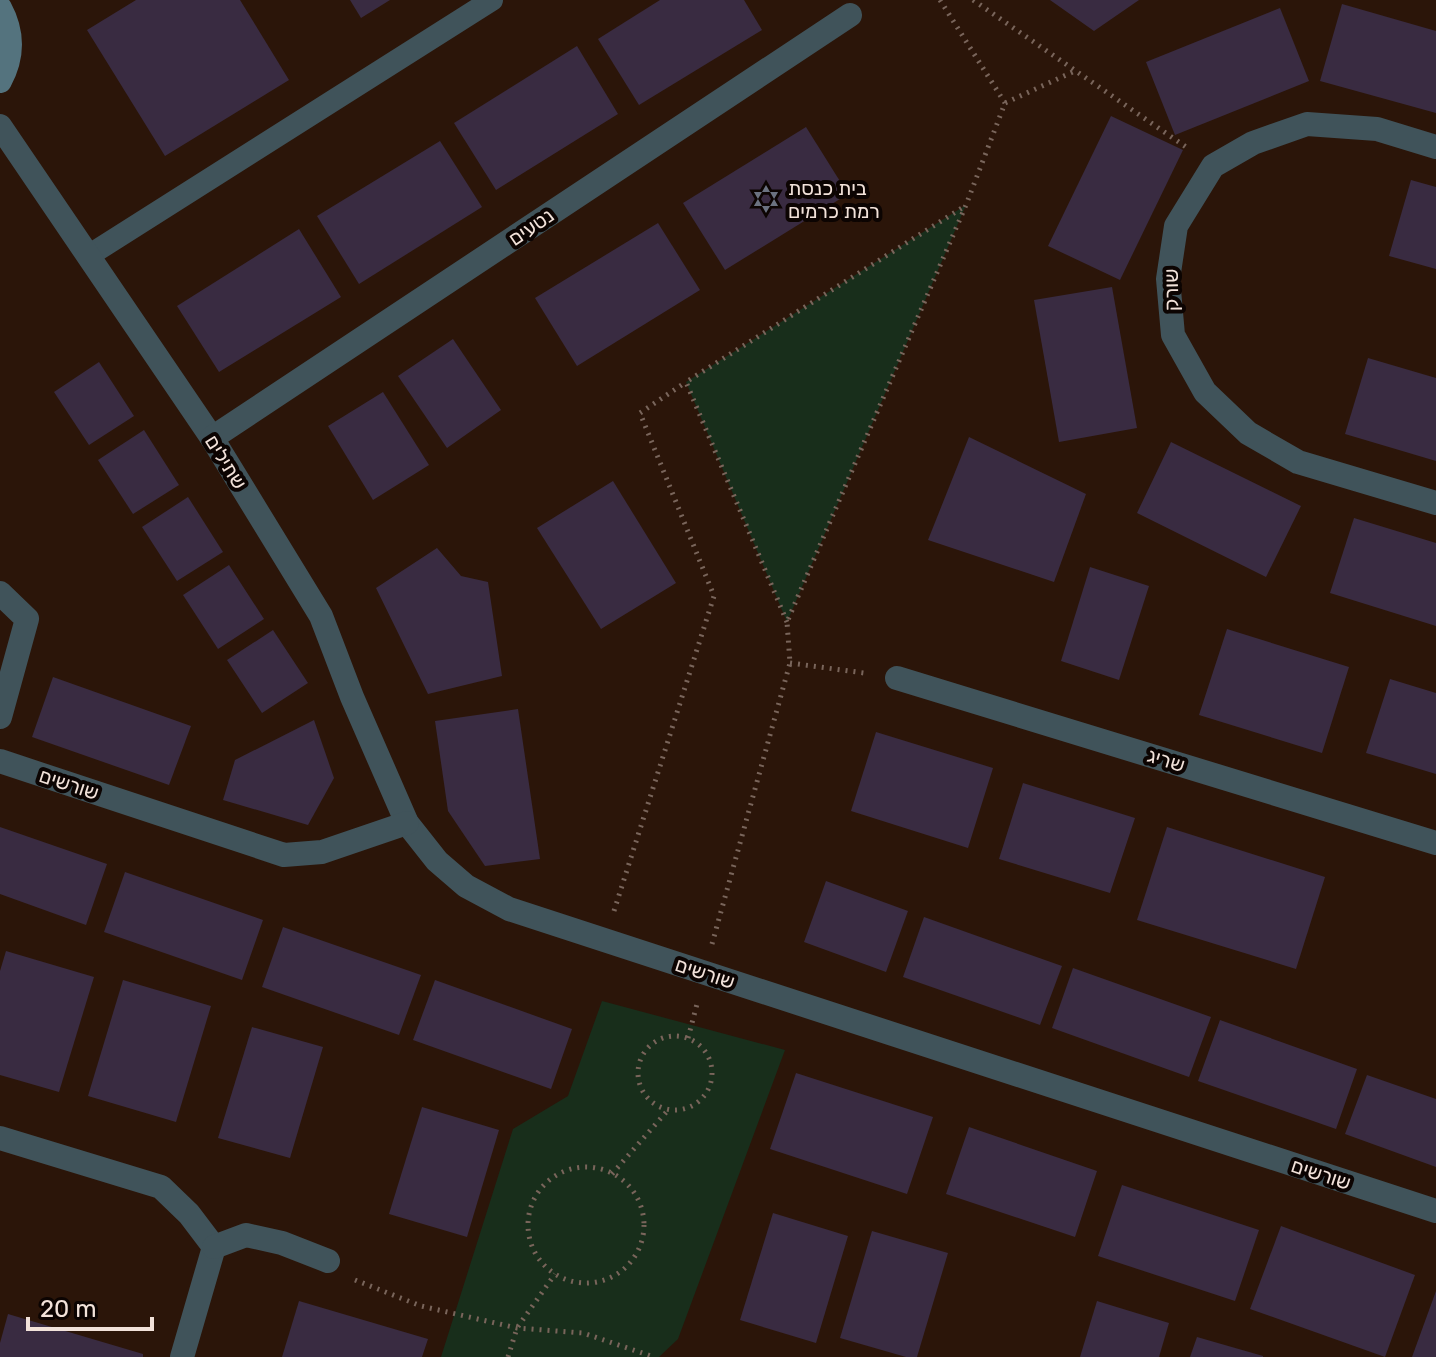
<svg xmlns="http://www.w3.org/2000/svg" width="1436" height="1357" font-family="Rubik,Heebo,sans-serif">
	<rect width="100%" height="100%" fill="#2b1509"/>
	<g fill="#182e1b">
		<path d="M966,205L787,622L686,382Z"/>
		<path d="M602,1001L785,1050L678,1339L659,1357H441L513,1129L568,1096Z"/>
	</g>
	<g fill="#392b41">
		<path d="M136,0H240L289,80L165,156L87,30Z"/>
		<path d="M350,0H390L361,18Z"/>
		<path d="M660,0H744L762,30L639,105L598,39Z"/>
		<path d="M1050,0H1139L1094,31Z"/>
		<path d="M1342,4L1436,31V113L1320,81Z"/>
		<path d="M1280,8L1309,81L1175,135L1146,62Z"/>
		<path d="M577,46L618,114L496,190L454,123Z"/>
		<path d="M1111,116L1183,150L1120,280L1048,246Z"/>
		<path d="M806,127L848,194L725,270L683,203Z"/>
		<path d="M440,141L482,207L359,284L317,216Z"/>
		<path d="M1411,180L1436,187V269L1389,256Z"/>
		<path d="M658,223L700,290L577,366L535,298Z"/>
		<path d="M299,229L341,297L219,372L177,306Z"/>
		<path d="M1112,287L1137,428L1059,442L1034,300Z"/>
		<path d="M453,339L501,410L447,448L398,376Z"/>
		<path d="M1368,358L1436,378V461L1345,434Z"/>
		<path d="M99,362L134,416L89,445L54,392Z"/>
		<path d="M383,392L429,465L373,500L328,426Z"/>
		<path d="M144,430L179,485L133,514L98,460Z"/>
		<path d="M969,437L1086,494L1054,582L928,540Z"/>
		<path d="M1171,442L1301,506L1266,577L1137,513Z"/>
		<path d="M613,481L676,583L601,629L537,528Z"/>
		<path d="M188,497L223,552L177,581L142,527Z"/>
		<path d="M1354,518L1436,543V626L1330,593Z"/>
		<path d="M437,548L461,576L488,582L502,676L428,694L376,588Z"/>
		<path d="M229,565L264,619L218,649L183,595Z"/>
		<path d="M1090,567L1149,586L1119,680L1061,661Z"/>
		<path d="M1227,629L1349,667L1322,753L1199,715Z"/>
		<path d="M273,630L308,683L262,713L227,660Z"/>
		<path d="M53,677L191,726L169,785L32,737Z"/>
		<path d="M1390,679L1436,693V774L1366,753Z"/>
		<path d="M518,709L540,859L485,866L448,811L435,721Z"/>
		<path d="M314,720L334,778L308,825L223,800L235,760Z"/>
		<path d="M876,732L993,768L968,848L851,811Z"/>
		<path d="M1023,783L1135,818L1110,893L999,859Z"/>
		<path d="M0,827L107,864L86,925L0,894Z"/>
		<path d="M1167,827L1325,877L1296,969L1137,920Z"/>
		<path d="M125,872L263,920L242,980L104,932Z"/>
		<path d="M826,881L908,911L886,972L804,942Z"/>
		<path d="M924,917L1062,966L1040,1025L903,977Z"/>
		<path d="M283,927L421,975L399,1035L262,987Z"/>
		<path d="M6,951L94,977L59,1092L0,1075V971Z"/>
		<path d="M1073,968L1211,1017L1189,1077L1052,1028Z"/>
		<path d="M123,980L211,1006L176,1122L88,1096Z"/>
		<path d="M435,980L572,1029L551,1089L413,1040Z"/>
		<path d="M1220,1020L1357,1069L1336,1129L1198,1081Z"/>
		<path d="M252,1027L323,1047L290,1158L218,1138Z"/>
		<path d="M796,1073L933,1117L907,1194L770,1149Z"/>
		<path d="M1367,1075L1436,1099V1167L1345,1134Z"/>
		<path d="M422,1107L499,1130L467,1237L389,1214Z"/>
		<path d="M969,1127L1097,1171L1075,1237L946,1194Z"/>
		<path d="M1122,1185L1259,1230L1235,1301L1098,1256Z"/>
		<path d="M773,1213L848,1236L816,1343L740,1320Z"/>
		<path d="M1281,1226L1415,1275L1385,1357L1250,1309Z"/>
		<path d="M872,1231L948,1253L917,1357H906L840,1338Z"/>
		<path d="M1436,1292V1357H1412L1436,1291Z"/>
		<path d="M299,1301L428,1339L422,1357H282Z"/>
		<path d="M1097,1301L1169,1323L1159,1357H1080Z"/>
		<path d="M8,1314L143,1354V1357H0V1343Z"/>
		<path d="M1197,1337L1263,1356V1357H1190Z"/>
	</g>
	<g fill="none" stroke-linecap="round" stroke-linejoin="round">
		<g stroke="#79655b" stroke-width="5" stroke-dasharray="2 6" stroke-linecap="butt">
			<path d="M940,0L1005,103"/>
			<path d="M973,0L1186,147"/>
			<path d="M787,622L686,382L965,206"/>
			<path d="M790,663L864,673"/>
			<path d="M614,911L714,596L640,413L686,382"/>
			<path d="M712,944L790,663L787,622L966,205L1005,103L1077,70"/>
			<circle cx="675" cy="1073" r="37"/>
			<path d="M688,1038L697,1004"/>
			<circle cx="586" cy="1225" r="58"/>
			<path d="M612,1174L668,1110"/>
			<path d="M355,1280L421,1306L517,1328L583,1333L654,1357"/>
			<path d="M508,1357L517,1328L555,1274"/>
		</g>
		<path stroke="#40535a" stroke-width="22" d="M88,256L492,0"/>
		<g stroke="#40535a" stroke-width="24">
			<path d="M0,126L212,438L321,616L352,697L407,823L437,861L466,886L509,909L1436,1211"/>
			<path d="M1436,147L1377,129L1307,124L1253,143L1213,166L1176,226L1168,279L1173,335L1205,392L1248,433L1298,462L1436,503"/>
			<path d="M212,438L850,15"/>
			<path d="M0,593L27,619L0,717"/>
			<path d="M897,678L1436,843"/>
			<path d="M0,761L284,855L322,852L407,823"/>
			<path d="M0,1138L161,1187L189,1214L214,1247L182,1357"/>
			<path d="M214,1247L246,1235L282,1243L328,1261"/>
		</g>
		<path stroke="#54737e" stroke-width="24" d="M0,8C13,32 13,57 0,81"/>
	</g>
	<defs>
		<g id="synagogue-bare" transform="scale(2.16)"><path d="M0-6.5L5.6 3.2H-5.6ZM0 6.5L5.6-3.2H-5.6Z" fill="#6b7280" stroke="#0c0402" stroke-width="2.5" paint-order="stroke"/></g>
	</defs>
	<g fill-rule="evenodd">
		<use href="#synagogue-bare" x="766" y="199"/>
	</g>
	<g text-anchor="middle" stroke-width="8" stroke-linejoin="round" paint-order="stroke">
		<g font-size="20" fill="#f2e2da" stroke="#0c0402" text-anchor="start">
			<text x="788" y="195">בית כנסת<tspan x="788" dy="23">רמת כרמים</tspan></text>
		</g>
		<g font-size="20" fill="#f2e2da" stroke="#0c0402">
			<text transform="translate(531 227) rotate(-34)" y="7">נטעים</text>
			<text transform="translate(1171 290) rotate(-91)" y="7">שורק</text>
			<text transform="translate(226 462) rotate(58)" y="7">שתילים</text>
			<text transform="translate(1166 760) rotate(17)" y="7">שריג</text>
			<text transform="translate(69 784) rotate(18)" y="7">שורשים</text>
			<text transform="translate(705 973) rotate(18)" y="7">שורשים</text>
			<text transform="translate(1321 1174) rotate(18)" y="7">שורשים</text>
		</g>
	</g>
	<path d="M28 1317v12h124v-12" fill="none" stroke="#f2e2da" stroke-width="4"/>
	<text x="40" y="1317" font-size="24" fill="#f2e2da" stroke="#0c0402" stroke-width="6" paint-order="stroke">20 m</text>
</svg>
